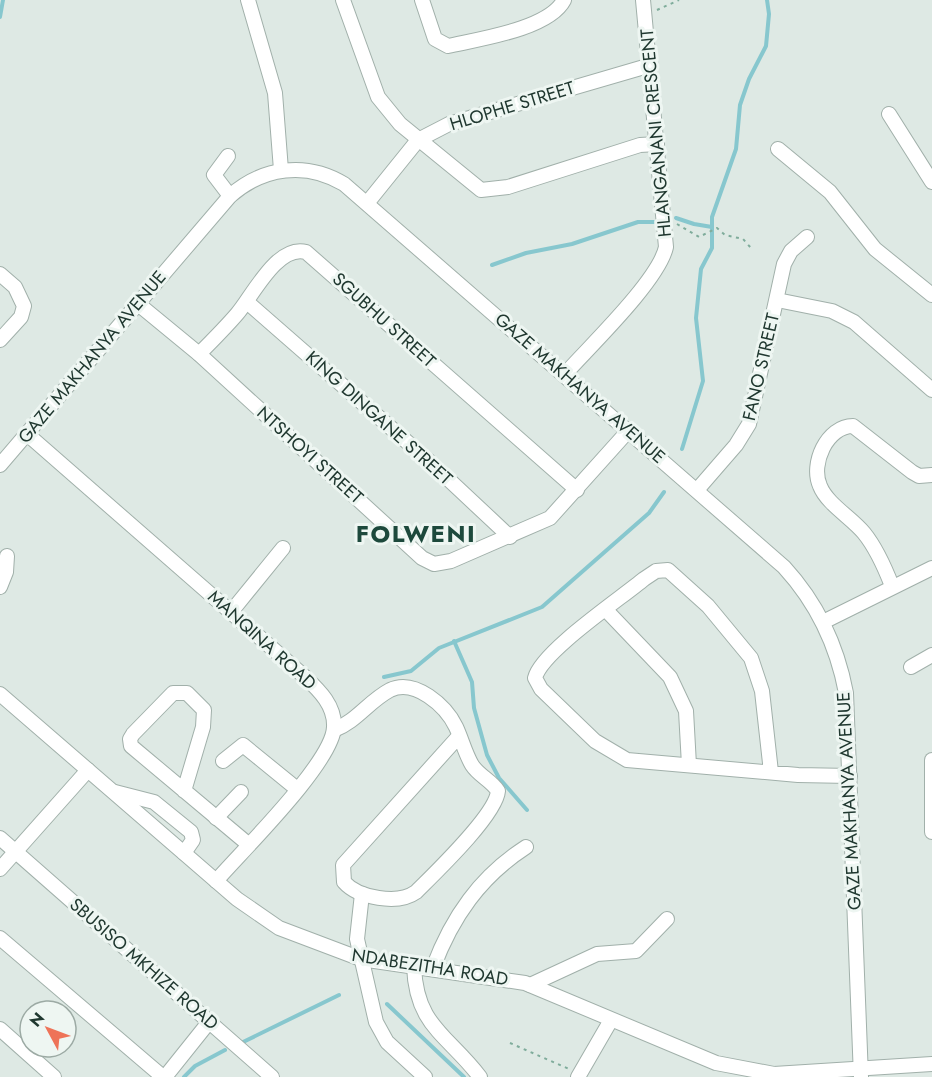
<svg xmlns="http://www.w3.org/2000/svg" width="932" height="1077" font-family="Jost,sans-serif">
	<rect width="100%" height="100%" fill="#dee9e4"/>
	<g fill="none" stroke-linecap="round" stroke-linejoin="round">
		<g stroke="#87c7ce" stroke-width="4">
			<path d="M0,17L3,0"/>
			<path d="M676,218L694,224L712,227"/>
			<path d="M492,265L526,253L572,244L638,222H654"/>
			<path d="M682,449L703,381L696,318L701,269L712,248V217L736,149L740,105L749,79L766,46L769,14L767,0"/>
			<path d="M454,641L472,682L474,708L487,755L499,778L527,810"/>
			<path d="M384,677L411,671L439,648L542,607L649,513L664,492"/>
			<path d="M387,1004L464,1077"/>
			<path d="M241,1043L339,995"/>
			<path d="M184,1077L195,1066L225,1050"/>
		</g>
		<g stroke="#a1b0aa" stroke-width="16">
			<g id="minor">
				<path d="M248,0L275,93L281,170"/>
				<path d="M343,0L378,97L400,124L481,190L508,187L640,145L657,144"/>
				<path d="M422,0L435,39L448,46C479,39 549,29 564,0"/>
				<path d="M889,114L932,182"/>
				<path d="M778,149L830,192L875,249L932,295"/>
				<path d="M228,156L214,175L230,196"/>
				<path d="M368,202L418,140L449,124L651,65"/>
				<path d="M0,274L15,287L24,306L21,317L0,340"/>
				<path d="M777,300L832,311L854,322L932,390"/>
				<path d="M247,302L430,462L510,537"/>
				<path d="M137,303L199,354L422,558L434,564L451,561L550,518L629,430"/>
				<path d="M199,354C212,341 225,328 237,314C252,297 277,244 306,252L577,490"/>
				<path d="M565,374C590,346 659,280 666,247L643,0"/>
				<path d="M27,434L305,677C320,691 335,706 334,727C333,762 242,851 216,881"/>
				<path d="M0,465L230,196C263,167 306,161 344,184L784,567C817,603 837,645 846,693L861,1077"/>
				<path d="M697,490L736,445L749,424L784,264L791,251L807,237"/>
				<path d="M892,586C885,568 877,549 864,533C852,518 827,504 820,486C810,464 827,426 853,426L912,472L919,476L932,475"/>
				<path d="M0,587L6,572L7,556"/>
				<path d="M606,610L670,677L686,711L689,765"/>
				<path d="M231,612L283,548"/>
				<path d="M823,622L932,568"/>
				<path d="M911,667L932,655"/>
				<path d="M0,694L237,899L279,928L361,959L525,983L716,1063L774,1074L932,1064"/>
				<path d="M334,730C357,721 369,701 390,690C415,678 446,706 456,727C462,740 465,753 472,765C479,776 491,780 498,791C496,815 435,873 416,892C398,905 358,898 344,882L343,865L459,736"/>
				<path d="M932,760V832"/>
				<path d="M223,761L243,745L297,789"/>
				<path d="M771,772L762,691L751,658L708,606L668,570L656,571L644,579C620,599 541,652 535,678L541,689L595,741L627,760L798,775L850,776"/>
				<path d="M184,791L203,727L204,710L187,693H173L133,734L130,739L131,746L248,844"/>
				<path d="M115,792L154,802L191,832L193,840L184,853"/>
				<path d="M216,818L241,792"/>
				<path d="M0,838L272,1077"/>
				<path d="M0,869L88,770"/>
				<path d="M362,894L357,939L376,1022L387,1042L425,1077"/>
				<path d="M0,938L163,1077"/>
				<path d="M414,966C416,1026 447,1034 480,1077"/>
				<path d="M433,968C452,917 480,877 526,847"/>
				<path d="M530,985L597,954L636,951L667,919"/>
				<path d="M0,1029L54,1077"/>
				<path d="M165,1077L209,1022"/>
				<path d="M578,1077L611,1020"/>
			</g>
		</g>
		<g stroke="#7fac9b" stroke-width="2" stroke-dasharray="3 4.5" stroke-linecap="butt">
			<path d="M657,10L679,0"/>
			<path d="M677,224L699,237L717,228L725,235L743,239L751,248"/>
			<path d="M510,1043L569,1069"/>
		</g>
		<use href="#minor" stroke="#fff" stroke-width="14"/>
	</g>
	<g text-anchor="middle" stroke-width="6" stroke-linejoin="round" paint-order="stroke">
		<g font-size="18" fill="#203830" stroke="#eef6f2">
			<text transform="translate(512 106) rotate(-17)" y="6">HLOPHE STREET</text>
			<text transform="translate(656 133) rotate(-95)" y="6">HLANGANANI CRESCENT</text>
			<text transform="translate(384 320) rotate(42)" y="6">SGUBHU STREET</text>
			<text transform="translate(92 357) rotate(-50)" y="6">GAZE MAKHANYA AVENUE</text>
			<text transform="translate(761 367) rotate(-77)" y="6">FANO STREET</text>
			<text transform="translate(580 388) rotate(41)" y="6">GAZE MAKHANYA AVENUE</text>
			<text transform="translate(379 418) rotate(42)" y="6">KING DINGANE STREET</text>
			<text transform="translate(310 455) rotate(42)" y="6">NTSHOYI STREET</text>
			<text transform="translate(262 640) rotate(42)" y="6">MANQINA ROAD</text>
			<text transform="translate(849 801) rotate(-93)" y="6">GAZE MAKHANYA AVENUE</text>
			<text transform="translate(144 964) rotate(41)" y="6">SBUSISO MKHIZE ROAD</text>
			<text transform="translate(430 967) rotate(9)" y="6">NDABEZITHA ROAD</text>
		</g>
		<g font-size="24" font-weight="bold" letter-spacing="1.5" fill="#1d493c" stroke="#eef6f2">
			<text x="416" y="542">FOLWENI</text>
		</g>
	</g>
	<g transform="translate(48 1029) rotate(311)"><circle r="28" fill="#eef6f2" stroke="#9caaa4" stroke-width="1.5"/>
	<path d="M0-4.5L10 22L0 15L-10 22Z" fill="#ee7358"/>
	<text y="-9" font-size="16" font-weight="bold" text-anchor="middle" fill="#203830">N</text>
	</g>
</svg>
